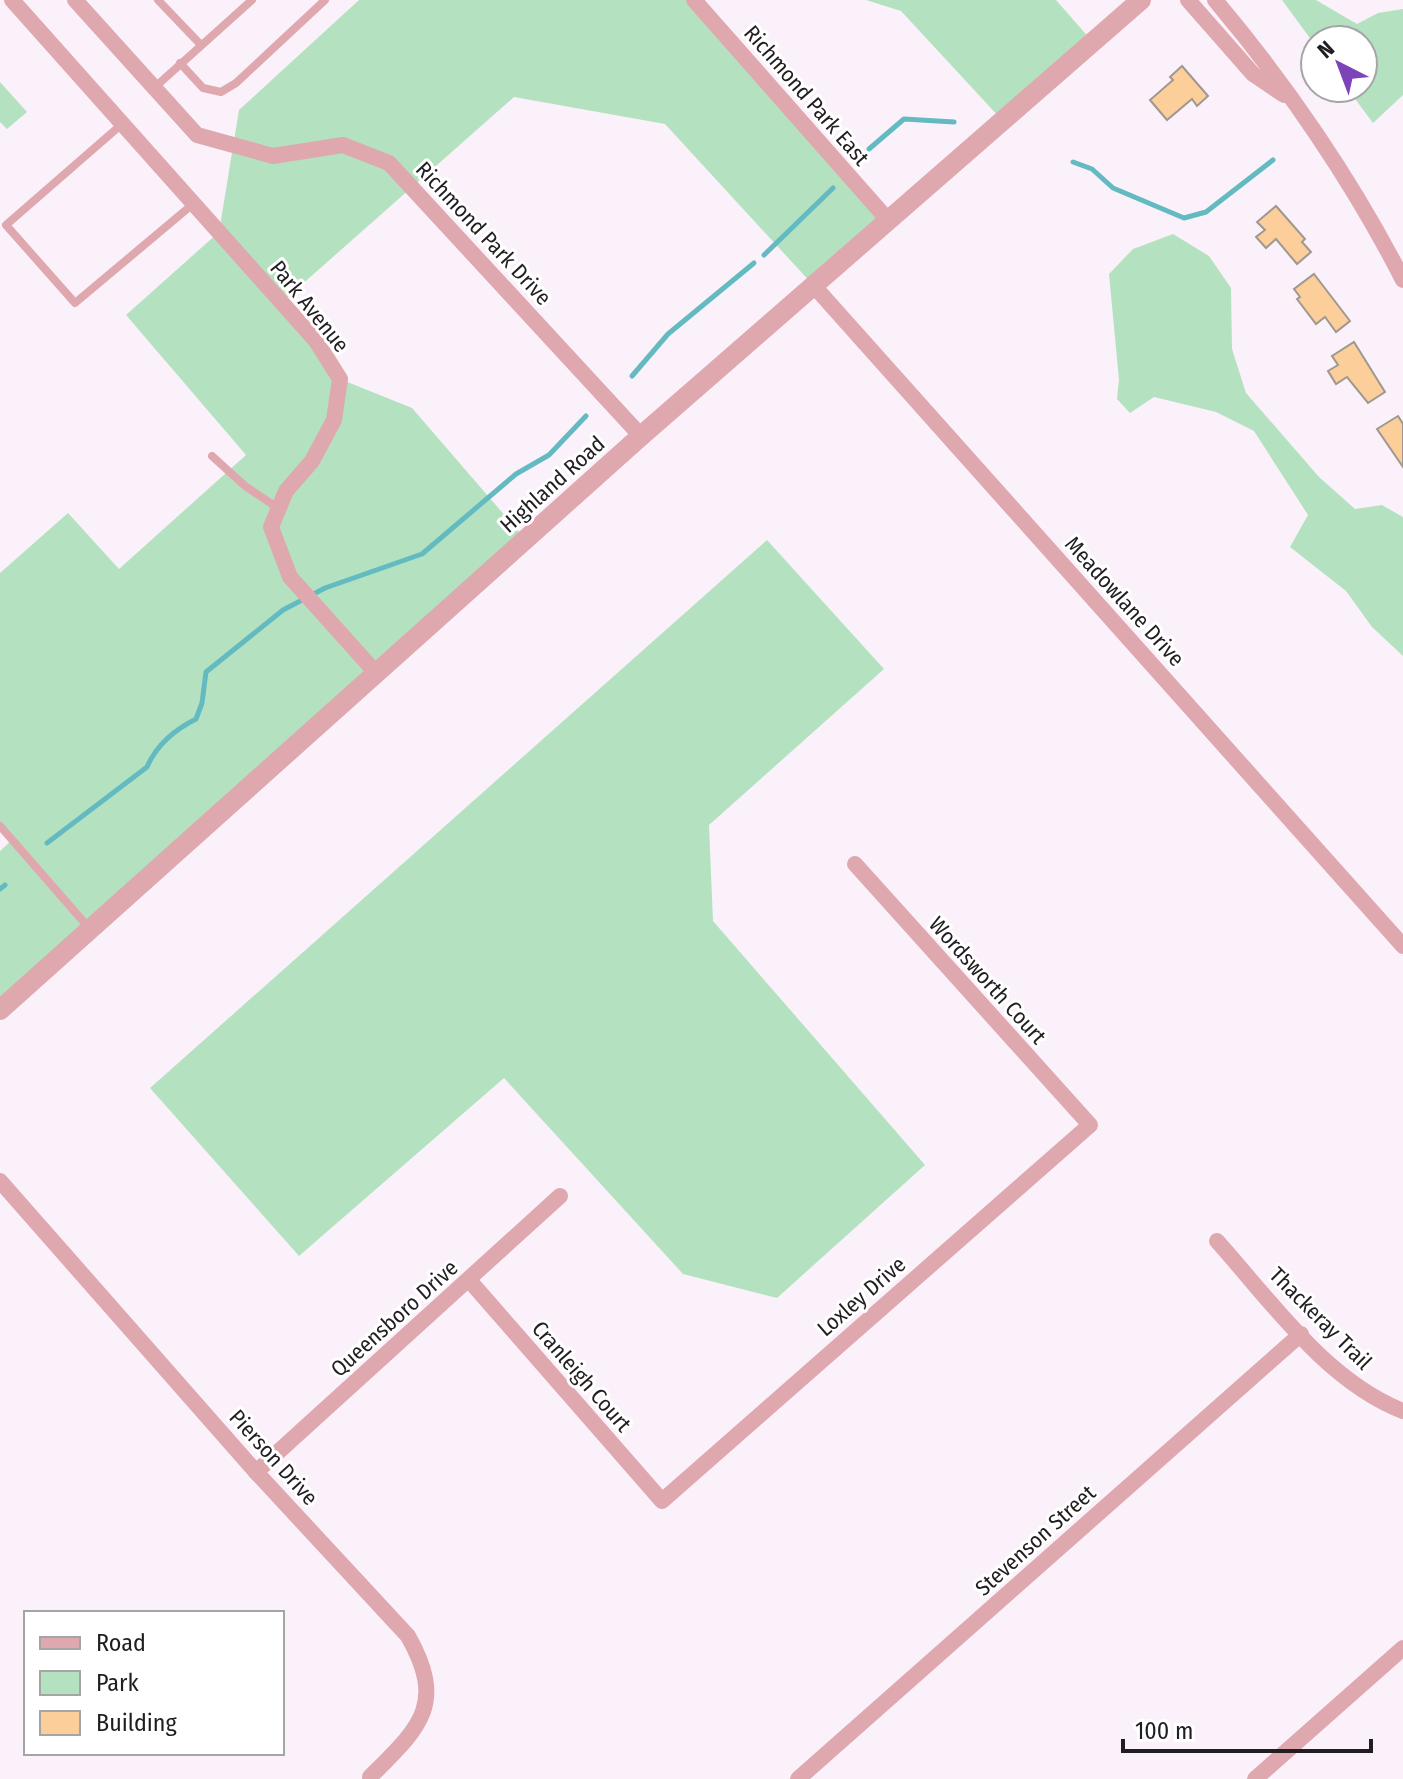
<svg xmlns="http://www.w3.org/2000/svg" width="1403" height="1779" font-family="'Fira Sans Condensed',sans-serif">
	<rect width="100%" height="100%" fill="#fbf1fa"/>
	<g fill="#b4e2c0">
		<path d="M359,0H704L888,220L814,286L665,124L514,97L282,302L340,379L412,408L526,540L0,1010V851L12,840L0,826V573L68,513L119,569L246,455L126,315L219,232L239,110Z"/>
		<path d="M866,0H1056L1092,41L1001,119L901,11Z"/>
		<path d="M1282,0H1316L1357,24L1378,13L1403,9V95L1373,123L1347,88H1363V40H1315V45Z"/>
		<path d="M0,82L27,112L7,129L0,122Z"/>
		<path d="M1173,234L1209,256L1231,288L1232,349L1246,393L1319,477L1355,509L1382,505L1403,517V656L1372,627L1346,591L1290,547L1308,515L1254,431L1216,412L1154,397L1130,413L1117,399L1119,380L1109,274L1133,249Z"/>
		<path d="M767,540L884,669L709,825L713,921L925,1165L777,1298L683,1274L504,1078L299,1256L150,1088Z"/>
	</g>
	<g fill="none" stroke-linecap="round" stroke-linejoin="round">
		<g stroke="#64bac1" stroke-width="5">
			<path d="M869,149L904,119L954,122"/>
			<path d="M1073,162L1092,169L1113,188L1184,218L1206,212L1273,160"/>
			<path d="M764,255L833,188"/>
			<path d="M632,376L668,334L754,263"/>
			<path d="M47,843L147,767C157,744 174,730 196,719L202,703L206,672L283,610L325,588L422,554L516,474L549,455L586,416"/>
			<path d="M0,889L5,885"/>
		</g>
	</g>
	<g fill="#fcce9a" stroke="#a09890" stroke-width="2">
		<path d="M1182,66L1208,96L1197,106L1192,99L1167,120L1150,100L1173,80L1170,77Z"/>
		<path d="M1276,206L1305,239L1302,242L1311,252L1297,264L1276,239L1266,248L1256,237L1265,230L1257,222Z"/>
		<path d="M1314,274L1350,321L1336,332L1325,317L1316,324L1297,299L1300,297L1294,289Z"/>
		<path d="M1354,342L1385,392L1368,403L1347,377L1336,384L1328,371L1338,365L1332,356Z"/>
		<path d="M1398,416L1403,424V467L1377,429Z"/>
	</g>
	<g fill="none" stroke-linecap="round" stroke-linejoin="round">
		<g stroke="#dfa8af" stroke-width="8">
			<path d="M158,0L201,45"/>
			<path d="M180,63L203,88L221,92L236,83L325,0"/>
			<path d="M154,88L252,0"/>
			<path d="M122,124L6,225L75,303L193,204"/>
			<path d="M212,456L245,486L278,508"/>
			<path d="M0,826L89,928"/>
		</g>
		<g stroke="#dfa8af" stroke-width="16">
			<path d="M12,0L316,341L340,379L334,420L312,461L286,491L271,527L290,577L377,674"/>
			<path d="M75,0L197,135L273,156L343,145L389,163L641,436"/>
			<path d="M694,0L888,220"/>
			<path d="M1188,0L1253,74L1284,95"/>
			<path d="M1215,0C1286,84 1353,182 1403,280"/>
			<path d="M814,286L1403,946"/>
			<path d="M0,1181L256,1472L408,1636C447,1705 419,1728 370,1777"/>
			<path d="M1217,1241C1271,1301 1326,1381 1403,1411"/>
			<path d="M469,1280L662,1501L1090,1125L855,864"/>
			<path d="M256,1472L560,1196"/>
			<path d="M798,1779L1301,1334"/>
			<path d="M1255,1779L1403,1648"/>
		</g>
		<path stroke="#dfa8af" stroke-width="20" d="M0,1010L641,436L1141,0"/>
	</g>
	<g text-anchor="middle" stroke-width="6" stroke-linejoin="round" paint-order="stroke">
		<g font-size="22" fill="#211e21" stroke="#fff">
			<text transform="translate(807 95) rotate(49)" y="8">Richmond Park East</text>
			<text transform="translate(484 233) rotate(47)" y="8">Richmond Park Drive</text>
			<text transform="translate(310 306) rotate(51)" y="8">Park Avenue</text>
			<text transform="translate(552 484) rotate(-42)" y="8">Highland Road</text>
			<text transform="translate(1125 601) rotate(48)" y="8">Meadowlane Drive</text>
			<text transform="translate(988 980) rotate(48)" y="8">Wordsworth Court</text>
			<text transform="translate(861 1296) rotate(-41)" y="8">Loxley Drive</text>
			<text transform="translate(394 1318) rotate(-42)" y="8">Queensboro Drive</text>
			<text transform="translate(1321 1318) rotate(45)" y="8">Thackeray Trail</text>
			<text transform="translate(582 1376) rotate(49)" y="8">Cranleigh Court</text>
			<text transform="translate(274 1457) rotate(48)" y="8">Pierson Drive</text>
			<text transform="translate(1035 1540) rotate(-42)" y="8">Stevenson Street</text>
		</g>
	</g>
	<rect x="24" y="1611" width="260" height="144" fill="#ffffff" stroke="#a6a5a6" stroke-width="2"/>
	<rect x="40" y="1637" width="40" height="12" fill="#dfa8af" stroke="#a6a5a6" stroke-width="2"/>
	<text x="96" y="1651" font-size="24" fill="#211e21">Road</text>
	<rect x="40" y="1671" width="40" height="24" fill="#b4e2c0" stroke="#a6a5a6" stroke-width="2"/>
	<text x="96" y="1691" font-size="24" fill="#211e21">Park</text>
	<rect x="40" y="1711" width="40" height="24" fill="#fcce9a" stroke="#a6a5a6" stroke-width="2"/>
	<text x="96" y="1731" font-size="24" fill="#211e21">Building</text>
	<g transform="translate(1339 64) rotate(318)"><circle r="38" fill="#ffffff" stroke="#a6a5a6" stroke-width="2"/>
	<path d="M0-6L14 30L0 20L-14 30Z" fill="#7d44ba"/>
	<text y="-12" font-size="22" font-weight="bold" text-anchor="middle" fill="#211e21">N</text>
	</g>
	<path d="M1123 1739v12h248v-12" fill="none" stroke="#211e21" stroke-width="4"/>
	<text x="1135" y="1739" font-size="24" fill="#211e21" stroke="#ffffff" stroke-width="6" paint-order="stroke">100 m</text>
</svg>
